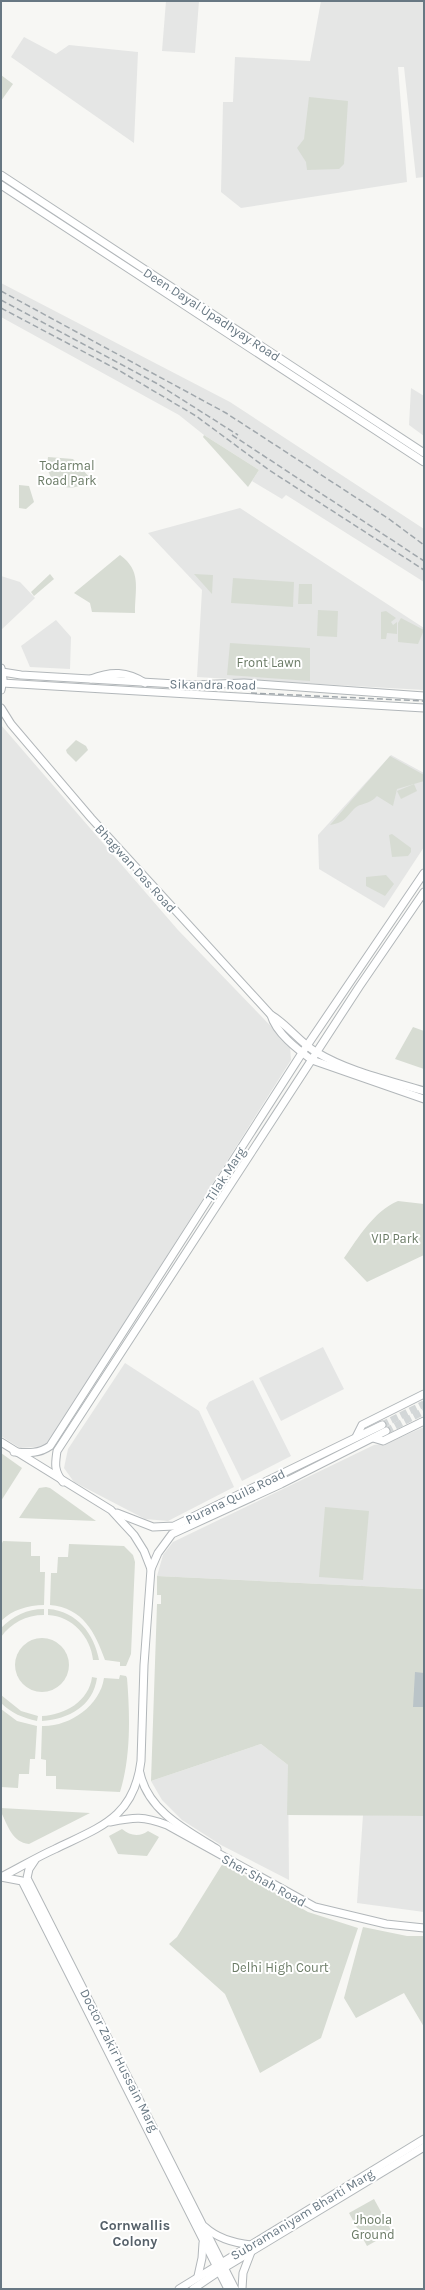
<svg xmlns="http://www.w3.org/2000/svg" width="425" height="2290" font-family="Karla,sans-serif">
	<rect width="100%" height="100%" fill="#f7f7f4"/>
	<g fill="#e5e6e5">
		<path d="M166,1H199L195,53L162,51Z"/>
		<path d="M321,1H424V177L416,178L404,67H398L407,182L241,208L221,192L223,102H233L235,57L310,61Z"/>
		<path d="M24,37L56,54L69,45L138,52L134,143L11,57Z"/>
		<path d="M1,283L230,402L424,529V582L286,495L282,499L252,481L259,470L204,435L179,415L1,317Z"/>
		<path d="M411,388L424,396V436L409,425Z"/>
		<path d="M240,508L424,628V690L197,677L202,590L148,533Z"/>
		<path d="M1,576L20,582L35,598L1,630Z"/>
		<path d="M56,620L71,637L70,669L30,667L21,646Z"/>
		<path d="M1,725L178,930L290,1046L291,1060L46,1446L20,1448L1,1436Z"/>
		<path d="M391,755L424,773V847L384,908L319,869L318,835Z"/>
		<path d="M323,1347L344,1389L281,1421L259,1378Z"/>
		<path d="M125,1363L199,1411L234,1487L168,1521L145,1519L74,1482L64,1468L68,1449Z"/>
		<path d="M253,1380L291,1456L242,1481L206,1408L209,1402Z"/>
		<path d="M424,1427V1589L157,1576L163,1555L173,1542L374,1445L388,1443Z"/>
		<path d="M261,1744L288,1765L289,1880L221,1845L182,1820L162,1800L151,1781Z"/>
		<path d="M363,1815L424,1816V1912L357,1903Z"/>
	</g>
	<g fill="#d7dcd3">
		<path d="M1,75L13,84L1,101Z"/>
		<path d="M309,97L348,101L344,164L339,169L307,170L306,162L297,148L304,139Z"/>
		<path d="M204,435L259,470L248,487L203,437Z"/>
		<path d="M48,457L73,459L91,479C71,497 43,485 48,457Z"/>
		<path d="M19,485L29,486L34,502L26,509L19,508Z"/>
		<path d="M120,555C142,571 135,588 135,613L92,612L90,603L74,593Z"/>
		<path d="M50,574L54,579L34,596L31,592Z"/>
		<path d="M194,574L213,575L212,594Z"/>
		<path d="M233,578L294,582L293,607L231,603Z"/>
		<path d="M299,584H312V604H298Z"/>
		<path d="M318,610L338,611L337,637L317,636Z"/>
		<path d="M386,611L396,618L391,622L393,625L397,622V634L387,633L386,639H381V612Z"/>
		<path d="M401,618L424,630L418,644L398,642V623Z"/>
		<path d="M230,643L310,648V681L227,675Z"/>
		<path d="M76,740L86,746L88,750L76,762L67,753L66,750Z"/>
		<path d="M390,756L424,775V781L397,789L393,806L377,796C369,805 360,803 355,808C345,818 346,822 330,825Z"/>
		<path d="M414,784L417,791L401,799L397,791Z"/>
		<path d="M392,834L411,848V852L408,856L392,857L389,835Z"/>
		<path d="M386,875L394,884L385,896L366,886V877Z"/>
		<path d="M413,1027L424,1031V1069L395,1059Z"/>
		<path d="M398,1201L424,1204V1255L367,1282L344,1258C358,1238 374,1211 398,1201Z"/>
		<path d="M1,1453L22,1468L1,1501Z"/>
		<path d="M46,1487L50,1488L96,1521L19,1518L39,1488Z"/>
		<path d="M325,1507L369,1511L363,1580L319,1577Z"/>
		<path d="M3,1541L31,1542V1556H40V1572H45L44,1605C28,1605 12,1610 1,1621V1545Z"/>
		<path d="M69,1544L124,1546L133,1555L135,1562L131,1654L126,1666H120V1662L105,1660C95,1632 83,1608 50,1605L51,1573H57L58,1557H68Z"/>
		<path d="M157,1576L424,1589V1816L287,1815L288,1765L261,1744L151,1781L157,1604H161V1595H157Z"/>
		<path d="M44,1609V1615C26,1615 11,1623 1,1637V1628C13,1616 27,1609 44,1609Z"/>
		<path d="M48,1609C77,1611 94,1634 99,1660H93C91,1637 72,1616 48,1615Z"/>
		<circle cx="42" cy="1665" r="27"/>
		<path d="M120,1675L126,1676L127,1678C130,1715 131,1757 120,1792L56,1789V1776H46V1760L41,1759L42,1726C69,1727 100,1706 104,1678L119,1679Z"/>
		<path d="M92,1677L97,1678C93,1706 69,1719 42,1721V1716C65,1715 89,1701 92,1677Z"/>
		<path d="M1,1695L21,1711L38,1716L37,1721C23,1718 11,1713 1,1703Z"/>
		<path d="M1,1709L17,1721L37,1726L35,1759H30L29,1774H19L18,1788L1,1787Z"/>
		<path d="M1,1808L90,1813L29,1844C12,1842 8,1826 1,1812Z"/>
		<path d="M122,1829C130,1836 140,1837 148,1831L159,1837L147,1856L118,1854L109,1836Z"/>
		<path d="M223,1863L308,1912L358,1928L321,2038L260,2073L225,1994L169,1944L177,1937Z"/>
		<path d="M363,1927L407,1936H424V2027L404,1993L356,2018L344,1998Z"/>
		<path d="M374,2199L392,2232L367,2246L349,2213Z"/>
	</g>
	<path fill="#bac4c8" d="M415,1672L424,1673V1707H413Z"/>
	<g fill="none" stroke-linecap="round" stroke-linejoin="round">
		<g stroke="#d3d7d8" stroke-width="7" stroke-dasharray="7 3.5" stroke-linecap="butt">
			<path d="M382,1425L424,1404"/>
			<path d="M386,1431L424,1411"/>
		</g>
		<g stroke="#b2b7ba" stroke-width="9">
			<g id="major">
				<path d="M1,175L424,453"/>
				<path d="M1,185L424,462"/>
				<path d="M2,672L21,675L193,685L244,683L424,696"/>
				<path d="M91,679C111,671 127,671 145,683"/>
				<path d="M2,683L424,708"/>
				<path d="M1,690L3,679L1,668"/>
				<path d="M1,708L11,724L91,818L271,1015C288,1025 299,1042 316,1052C349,1072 388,1080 424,1091"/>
				<path d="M271,1015C276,1033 297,1049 312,1060L424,1099"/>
				<path d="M356,1437L362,1425L424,1394"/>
				<path d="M373,1438L383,1441L424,1421"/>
				<path d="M1,1442L111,1510L134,1535L144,1551L151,1569L144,1665L141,1761C134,1818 100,1827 55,1849C37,1857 19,1868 1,1877"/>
				<path d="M14,1452C28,1453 39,1454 50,1446L302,1053L424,873"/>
				<path d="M63,1482C54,1471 55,1464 57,1451L359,987L424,892"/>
				<path d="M117,1513L153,1527L174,1526L382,1425"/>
				<path d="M151,1569L158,1553L172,1534L281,1484L386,1431"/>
				<path d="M140,1773C148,1811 186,1830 217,1849"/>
				<path d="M110,1822C135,1817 143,1816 167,1825L315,1907L386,1924L424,1928"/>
				<path d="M35,1860L29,1869L27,1878L235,2289"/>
				<path d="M1,1877L22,1881L228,2289"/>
				<path d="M205,2227C218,2239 234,2243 251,2245"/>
				<path d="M198,2276L202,2258L203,2243"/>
				<path d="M179,2289L424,2139"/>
				<path d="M193,2289L224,2268L424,2147"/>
				<path d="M242,2289L243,2273L251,2252"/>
			</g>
		</g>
		<use href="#major" stroke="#fff" stroke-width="7"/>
		<g stroke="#a0a7ac" stroke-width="1.5" stroke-dasharray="6 3" stroke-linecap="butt">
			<path d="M1,291L226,413L389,519L424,545"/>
			<path d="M1,300L156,383L238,435"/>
			<path d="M1,308L120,371L196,416L269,470L424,570"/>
			<path d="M232,435L424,561"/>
			<path d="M251,693L424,701"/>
		</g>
	</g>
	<g text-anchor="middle" stroke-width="4" stroke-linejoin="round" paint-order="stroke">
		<g font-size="13" fill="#687883" stroke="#fff">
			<text transform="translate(212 314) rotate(33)" y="5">Deen Dayal Upadhyay Road</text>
			<text transform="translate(213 684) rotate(1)" y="5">Sikandra Road</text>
			<text transform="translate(136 868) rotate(48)" y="5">Bhagwan Das Road</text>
			<text transform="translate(225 1174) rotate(-57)" y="5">Tilak Marg</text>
			<text transform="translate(235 1496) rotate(-26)" y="5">Purana Quila Road</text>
			<text transform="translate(264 1880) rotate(29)" y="5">Sher Shah Road</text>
			<text transform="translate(120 2060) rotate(63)" y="5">Doctor Zakir Hussain Marg</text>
			<text transform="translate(302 2214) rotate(-31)" y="5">Subramaniyam Bharti Marg</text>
		</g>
		<g font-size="13" fill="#6b7b66" stroke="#fff">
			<text x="67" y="470">Todarmal<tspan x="67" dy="15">Road Park</tspan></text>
			<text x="269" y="667">Front Lawn</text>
			<text x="395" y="1243">VIP Park</text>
			<text x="280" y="1972">Delhi High Court</text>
			<text x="373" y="2224">Jhoola<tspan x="373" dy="15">Ground</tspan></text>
		</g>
		<g font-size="14" font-weight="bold" fill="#556069" stroke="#fff">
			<text x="135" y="2230">Cornwallis<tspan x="135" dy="16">Colony</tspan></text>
		</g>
	</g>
	<rect width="425" height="2290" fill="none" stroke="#687883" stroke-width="4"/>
</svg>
